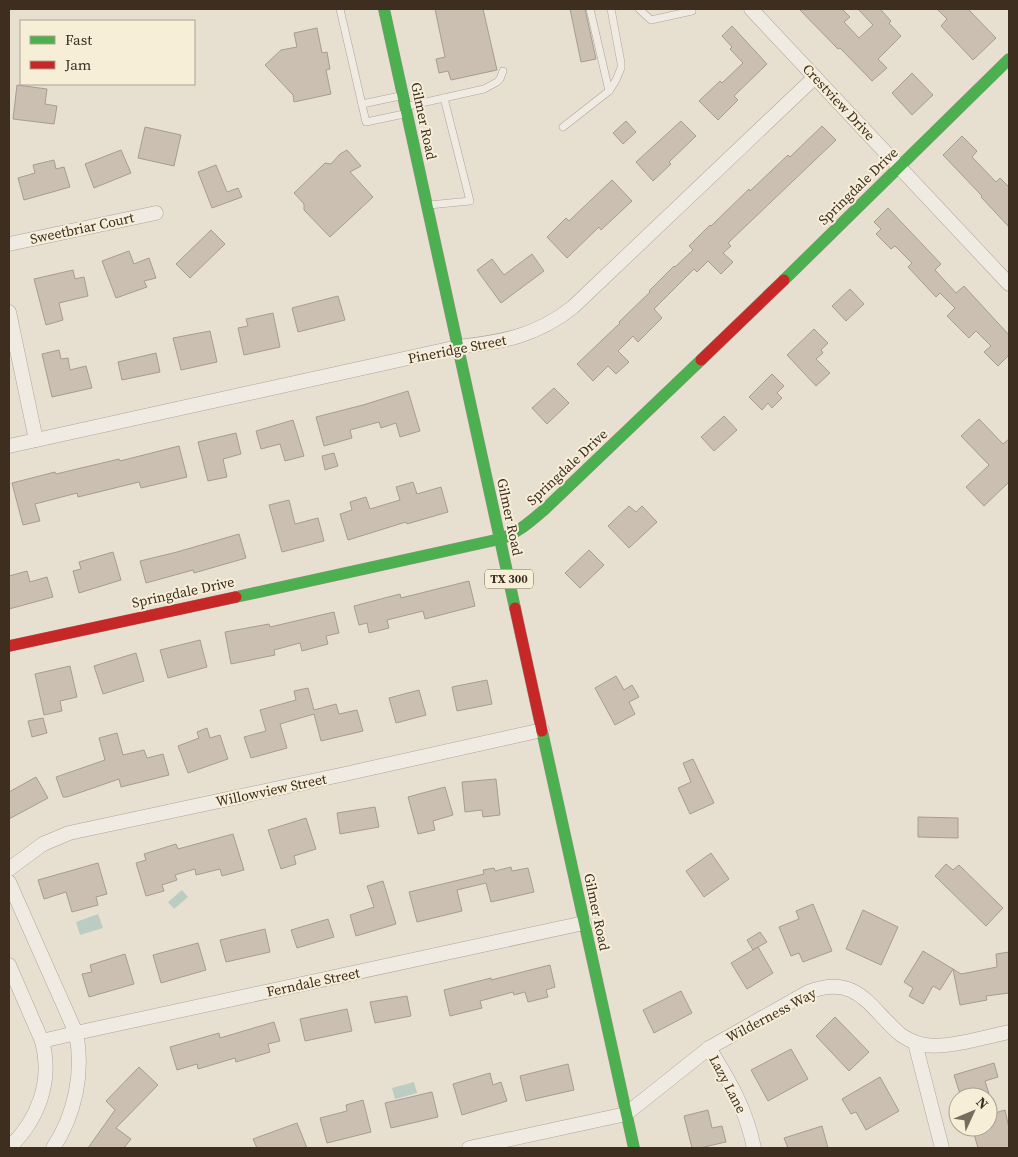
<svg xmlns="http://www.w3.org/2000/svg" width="1018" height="1157" font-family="'Source Serif 4',serif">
	<rect width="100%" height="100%" fill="#e7e0d1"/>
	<g fill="#bcccc2">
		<path d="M182,890L188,897L174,909L168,902Z"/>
		<path d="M98,914L103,928L80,935L76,922Z"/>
		<path d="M414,1082L417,1093L395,1099L392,1088Z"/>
	</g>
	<g fill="#cbbfb2" stroke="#a89c90">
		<path d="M435,9H483L497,70L451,80L448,71L439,73L436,59L445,57Z"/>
		<path d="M570,9H585L596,59L581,62Z"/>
		<path d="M799,9H842L850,17L844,22L859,38L873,25L858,9H880L891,21L889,23L901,36L878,59L887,68L872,81L840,48L838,49Z"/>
		<path d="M937,9H968L996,38L973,60L941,26L947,19Z"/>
		<path d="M732,26L767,64L734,96L738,100L718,120L699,101L720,81L722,83L743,63L730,49L732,47L722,36Z"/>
		<path d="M317,28L322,53L327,52L330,69L326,70L331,94L294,102L293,95L265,65L281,50L297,47L294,33Z"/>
		<path d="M912,73L933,95L912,115L892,93Z"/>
		<path d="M17,85L47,89L45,104L57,106L54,124L13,119Z"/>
		<path d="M626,121L636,132L623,144L613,133Z"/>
		<path d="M681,121L696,136L669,162L671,164L653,181L636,162Z"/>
		<path d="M822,126L836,140L728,243L731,246L723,253L733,262L721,274L708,261L697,272L694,269L654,309L662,318L638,342L633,336L618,351L629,362L616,374L608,366L593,381L577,364L620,323L619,322L650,292L649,291L674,266L675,267L693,250L689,246L710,225L711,226L749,189L750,191L788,155L790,157Z"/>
		<path d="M145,127L181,135L174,166L138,158Z"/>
		<path d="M962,136L977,151L972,157L996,182L1000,178L1009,187V227L981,197L982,196L943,155Z"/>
		<path d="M121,150L131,173L94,188L85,164Z"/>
		<path d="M347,150L361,166L350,172L373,197L330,237L304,210V204L294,193L325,163L331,164L340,154Z"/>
		<path d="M54,160L56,169L64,167L70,187L24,200L18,178L35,173L33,165Z"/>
		<path d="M216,165L227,192L238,188L242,197L212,208L198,172Z"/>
		<path d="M612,180L632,201L601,230L599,227L567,258L547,237L566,218L569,221Z"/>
		<path d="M888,208L941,264L935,270L956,293L964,286L1009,335V355L998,366L984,352L991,346L976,331L969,338L947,316L955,308L940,293L936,297L908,267L912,263L895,246L891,249L876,234L881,229L874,222Z"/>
		<path d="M211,230L225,244L190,278L176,264Z"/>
		<path d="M129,251L134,264L149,258L156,278L144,281L147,287L116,298L102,261Z"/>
		<path d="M532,254L544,271L501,303L477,270L492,259L504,275Z"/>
		<path d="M73,270L75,279L84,277L88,296L59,303L63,320L46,325L34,279Z"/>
		<path d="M850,289L864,304L846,321L832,306Z"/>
		<path d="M338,296L345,320L298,332L292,308Z"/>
		<path d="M273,313L280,347L244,355L238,328L248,326L246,319Z"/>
		<path d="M814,329L828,343L821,350L823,353L816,359L830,373L816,386L787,355Z"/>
		<path d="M210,331L217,362L181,370L173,338Z"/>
		<path d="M59,350L61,359L68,358L70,370L86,366L92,388L52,397L42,354Z"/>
		<path d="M156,353L160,372L122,380L118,362Z"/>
		<path d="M772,374L784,386L777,393L782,398L772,408L768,403L762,410L749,397Z"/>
		<path d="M554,388L569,403L547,424L532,408Z"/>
		<path d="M408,391L420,431L400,437L396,423L381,428L379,422L350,430L352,438L324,446L316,417L363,405Z"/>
		<path d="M724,416L737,430L714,451L701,437Z"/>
		<path d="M979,419L1003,444L1009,439V482L984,506L966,487L989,465L961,436Z"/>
		<path d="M293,420L304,456L285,461L280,444L261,449L256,431Z"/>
		<path d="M236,433L241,454L223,459L227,477L208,481L198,442Z"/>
		<path d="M179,446L187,477L141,488L139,482L78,497L77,493L35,504L40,521L23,525L12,483L55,472L56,474L119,459L120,461Z"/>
		<path d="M334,453L338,466L325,470L322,456Z"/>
		<path d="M413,482L417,494L441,487L448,512L407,524L406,522L348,540L340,514L352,510L350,502L366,497L370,509L400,500L396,487Z"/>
		<path d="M289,500L295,524L318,518L324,541L282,552L269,505Z"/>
		<path d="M629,506L636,512L642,506L657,522L629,548L608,526Z"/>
		<path d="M239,534L246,558L194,573L193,570L146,583L140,561L177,552Z"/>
		<path d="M589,550L604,565L580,588L565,573Z"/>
		<path d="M113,552L121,580L79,593L73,571L81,569L79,562Z"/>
		<path d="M27,571L30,582L47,577L53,597L9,609V576Z"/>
		<path d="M469,581L475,606L425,619L423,611L387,620L389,628L369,633L367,623L359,625L354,606L400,594L401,598Z"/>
		<path d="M334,612L339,633L326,636L328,644L302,651L300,643L274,650L275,655L231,664L225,632L269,624L270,627Z"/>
		<path d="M200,640L207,667L168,678L160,650Z"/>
		<path d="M136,653L144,681L103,694L94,666Z"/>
		<path d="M70,666L77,697L60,701L62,711L44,715L35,674Z"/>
		<path d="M616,676L624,690L632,685L639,697L629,702L635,714L615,725L595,688Z"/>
		<path d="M487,680L492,704L457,711L452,687Z"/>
		<path d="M308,688L314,710L336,704L339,714L357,710L363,731L321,741L314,714L280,724L287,748L251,758L244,737L266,731L260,710L296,700L294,691Z"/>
		<path d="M419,690L426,715L396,723L389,698Z"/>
		<path d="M43,718L47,733L32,737L28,721Z"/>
		<path d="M207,728L210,738L220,735L228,759L188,773L178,746L199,738L197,732Z"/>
		<path d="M117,733L123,755L144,750L147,758L163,754L169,775L121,787L119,779L67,797H63L56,777L105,760L99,738Z"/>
		<path d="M693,759L714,803L690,814L678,788L691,782L683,763Z"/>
		<path d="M36,777L48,798L9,819V792Z"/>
		<path d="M496,779L500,815L483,817L482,810L465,812L462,782Z"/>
		<path d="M445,787L453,815L433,821L435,830L418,834L408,797Z"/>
		<path d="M375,807L379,827L340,834L337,813Z"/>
		<path d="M918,817L958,818V838L918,837Z"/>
		<path d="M306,818L316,849L294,856L296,864L281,869L268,830Z"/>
		<path d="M233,834L244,870L222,876L220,869L196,875L195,869L175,875L177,880L162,885L164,891L146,896L136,863L146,860L144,854L176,844L178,849Z"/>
		<path d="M711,853L729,879L704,897L686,871Z"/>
		<path d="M98,863L107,894L96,897L98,905L72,912L66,892L44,899L38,880Z"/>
		<path d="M946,864L953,870L959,865L1003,908L986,926L935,876Z"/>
		<path d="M511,867L512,871L528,868L534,892L491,902L486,883L457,890L462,911L417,922L409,892L484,874L483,870L494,868L495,871Z"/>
		<path d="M383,881L396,924L356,936L350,915L374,907L367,886Z"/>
		<path d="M813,904L832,951L803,962L799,953L791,956L779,927L799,919L796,911Z"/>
		<path d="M863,910L898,927L881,965L846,949Z"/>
		<path d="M328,919L334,937L297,948L291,930Z"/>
		<path d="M265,929L270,952L226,962L220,940Z"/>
		<path d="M760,932L767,942L753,950L747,940Z"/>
		<path d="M198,943L206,970L161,983L153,955Z"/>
		<path d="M758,947L773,973L747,989L731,963Z"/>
		<path d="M923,951L953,969L940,990L933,986L923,1004L909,996L913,988L904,982Z"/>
		<path d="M1009,952V993L986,996L987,1000L960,1005L953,969L961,974L997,967L996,954Z"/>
		<path d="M125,954L134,984L89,997L82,974L92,972L90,965Z"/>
		<path d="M550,965L555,987L546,990L548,997L528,1002L525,992L514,995L513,992L480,1001L482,1008L450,1016L444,990L491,978V980Z"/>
		<path d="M681,991L692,1013L654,1033L643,1010Z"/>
		<path d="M407,996L411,1016L375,1023L370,1002Z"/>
		<path d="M347,1009L352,1031L305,1041L300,1019Z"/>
		<path d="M835,1017L869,1052L849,1071L816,1036Z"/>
		<path d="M274,1022L280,1041L268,1044L270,1052L236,1062L235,1058L198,1069L197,1064L177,1070L170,1047L219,1033L220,1038Z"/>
		<path d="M791,1049L808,1079L768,1101L751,1070Z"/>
		<path d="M994,1063L998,1077L985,1081L990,1097H961L954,1075Z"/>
		<path d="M568,1064L574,1090L526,1101L520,1076Z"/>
		<path d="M139,1067L158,1085L116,1128L131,1139L124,1148H88L115,1110L106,1101Z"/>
		<path d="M490,1073L493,1085L501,1082L507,1101L462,1115L453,1084Z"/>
		<path d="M880,1077L899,1111L866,1130L856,1112L851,1114L842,1099Z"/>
		<path d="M432,1092L438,1117L391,1128L385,1103Z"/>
		<path d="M363,1100L371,1132L327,1143L320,1118L347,1111L346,1105Z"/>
		<path d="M708,1110L712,1128L722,1126L726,1142L700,1148H692L684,1116Z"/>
		<path d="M1005,1110L1009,1128V1148H978L972,1127H988V1115Z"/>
		<path d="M297,1123L307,1148H257L253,1139Z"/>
		<path d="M822,1126L828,1148H788L784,1138Z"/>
	</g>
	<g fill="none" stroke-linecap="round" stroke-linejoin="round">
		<g stroke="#ada599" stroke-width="8">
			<g id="lane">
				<path d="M340,9L366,122L404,114"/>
				<path d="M590,9L609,91"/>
				<path d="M639,9L651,20L692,11L691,9"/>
				<path d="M362,104L400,96"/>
				<path d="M408,106L484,89L497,82L500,79L503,71"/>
				<path d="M563,127L609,91L616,80L621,68V63L611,9"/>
				<path d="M429,205L470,201L444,98"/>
			</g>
		</g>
		<g stroke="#ada599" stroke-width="15">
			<g id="street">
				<path d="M751,9L1009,284"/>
				<path d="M9,244L156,213"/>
				<path d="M9,312L36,440"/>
				<path d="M9,446L458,347C502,342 537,336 573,307L815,77"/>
				<path d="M9,869L43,844L69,833L345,774L542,730"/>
				<path d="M9,882L76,1033C84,1072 75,1115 53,1148"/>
				<path d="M9,965L42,1041C53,1081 38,1120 9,1148"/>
				<path d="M42,1041L76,1033L584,923"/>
				<path d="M915,1043L942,1148"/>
				<path d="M709,1048C730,1082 746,1109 754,1148"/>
				<path d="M469,1148L626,1114L709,1048L808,992C858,973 869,1008 901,1035C925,1051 944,1046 970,1041C983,1038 996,1035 1009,1032"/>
			</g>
		</g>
		<g stroke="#9c958a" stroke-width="12">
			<g id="fast">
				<path d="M384,9L515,608"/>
				<path d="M784,280L1009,59"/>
				<path d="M236,597L500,539C518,533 531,521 545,509L701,360"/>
				<path d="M542,731L634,1148"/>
			</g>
		</g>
		<g stroke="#9c958a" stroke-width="12">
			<g id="jam">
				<path d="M701,360L784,280"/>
				<path d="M515,608L542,731"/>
				<path d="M9,646L236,597"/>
			</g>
		</g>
		<use href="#lane" stroke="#efebe3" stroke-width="7"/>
		<use href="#street" stroke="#efebe3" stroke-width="14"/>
		<use href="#fast" stroke="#4caf50" stroke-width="11"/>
		<use href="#jam" stroke="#c62828" stroke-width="11"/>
	</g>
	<g text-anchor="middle" stroke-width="4" stroke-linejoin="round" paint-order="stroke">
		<rect fill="#f7eed8" stroke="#756857" stroke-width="1" x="485" y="569.5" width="48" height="19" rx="4"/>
		<g font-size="12" font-weight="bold" fill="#3d2e20">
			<text x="509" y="583">TX 300</text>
		</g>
		<g font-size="14" fill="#3d2e20" stroke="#f7eed8">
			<text transform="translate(839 102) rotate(47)" y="5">Crestview Drive</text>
			<text transform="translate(424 121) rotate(78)" y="5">Gilmer Road</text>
			<text transform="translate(858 186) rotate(-44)" y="5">Springdale Drive</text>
			<text transform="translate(82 228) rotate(-12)" y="5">Sweetbriar Court</text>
			<text transform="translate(457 349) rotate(-11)" y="5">Pineridge Street</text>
			<text transform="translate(567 467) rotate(-43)" y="5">Springdale Drive</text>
			<text transform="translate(510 517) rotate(78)" y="5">Gilmer Road</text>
			<text transform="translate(183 592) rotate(-12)" y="5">Springdale Drive</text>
			<text transform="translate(271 790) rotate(-12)" y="5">Willowview Street</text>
			<text transform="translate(597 912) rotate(78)" y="5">Gilmer Road</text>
			<text transform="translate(313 982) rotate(-12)" y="5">Ferndale Street</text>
			<text transform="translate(771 1015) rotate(-28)" y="5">Wilderness Way</text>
			<text transform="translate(728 1084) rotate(62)" y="5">Lazy Lane</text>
		</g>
	</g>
	<rect width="1018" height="1157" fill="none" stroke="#3d2e20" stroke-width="20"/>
	<rect x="20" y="20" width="175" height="65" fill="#f7eed8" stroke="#ada18e"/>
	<rect x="30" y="36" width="25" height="8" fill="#4caf50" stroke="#ada18e"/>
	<text x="65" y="45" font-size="15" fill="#3d2e20">Fast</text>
	<rect x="30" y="61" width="25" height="8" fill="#c62828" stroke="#ada18e"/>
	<text x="65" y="70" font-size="15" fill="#3d2e20">Jam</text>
	<g transform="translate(973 1112) rotate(46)"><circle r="24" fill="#f7eed8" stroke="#ada18e"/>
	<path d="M0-4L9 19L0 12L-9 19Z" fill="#786c5e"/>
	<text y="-8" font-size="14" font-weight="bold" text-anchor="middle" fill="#3d2e20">N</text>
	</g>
</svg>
